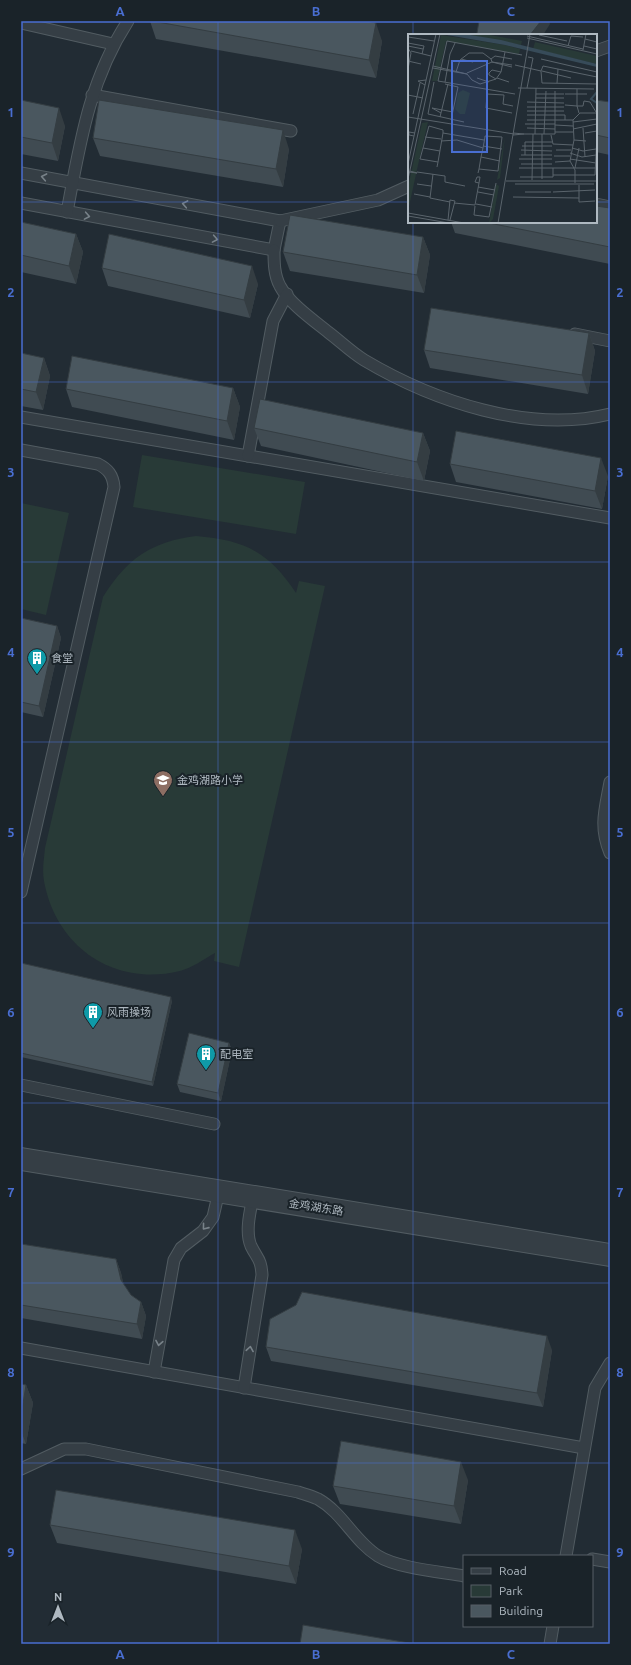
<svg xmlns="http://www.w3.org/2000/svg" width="631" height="1665" font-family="Ubuntu,'Noto Sans SC',sans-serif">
	<rect width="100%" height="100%" fill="#222c34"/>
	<g fill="#283a37">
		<path d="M142,455L305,482L296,534L133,507Z"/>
		<path d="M21,503L69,513L46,615L21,609Z"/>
		<path d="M196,536C245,540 269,552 296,593L299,581L325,586L239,967L214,961L215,953C204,959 192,968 180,971C114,987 56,947 44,881C42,870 44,859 45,848L103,597C127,559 150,542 196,536Z"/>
	</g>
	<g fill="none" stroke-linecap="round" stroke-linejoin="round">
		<g stroke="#525c62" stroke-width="13">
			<g id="service">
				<path d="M21,23L113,44"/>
				<path d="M596,51L610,46"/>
				<path d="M92,95L291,131"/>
				<path d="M21,173L280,221L274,250L21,203"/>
				<path d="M596,204L610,207"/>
				<path d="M67,212C80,143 89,81 128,21"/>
				<path d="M280,221L378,200L409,186"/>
				<path d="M274,250C274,262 274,275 280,286C288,302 313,320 328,332C340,341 351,352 364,360C433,401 529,434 610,414"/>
				<path d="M575,334L610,341"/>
				<path d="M21,417L610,518"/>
				<path d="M21,450L98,464C108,469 113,475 114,487L21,892"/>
				<path d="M248,456L273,321L287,294"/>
				<path d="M610,782C605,810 599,826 610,853"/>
				<path d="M21,1085L214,1124"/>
				<path d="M21,1348L584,1448"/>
				<path d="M154,1372L174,1260L181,1248L203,1231L213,1217L219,1191"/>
				<path d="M244,1388L262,1275C261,1259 258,1260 251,1246C245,1232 250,1212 253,1197"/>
				<path d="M21,1469L64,1449H86L298,1492C304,1494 312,1496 318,1499C343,1513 354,1541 378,1556C397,1568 441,1572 464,1576"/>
				<path d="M566,1556L595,1388L610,1363"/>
				<path d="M592,1559L610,1562"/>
				<path d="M550,1644L553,1626"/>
			</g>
		</g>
		<g stroke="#525c62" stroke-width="24">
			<path id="tertiary" d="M21,1159L610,1255"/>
		</g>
		<use href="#service" stroke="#353e45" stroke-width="11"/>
		<use href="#tertiary" stroke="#353e45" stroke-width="22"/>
	</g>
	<g fill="#404b52">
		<path d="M150,21H366L382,41L376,78L156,39Z"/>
		<path d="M21,100L65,126L58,161L21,154Z"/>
		<path d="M596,100L610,102V155L596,152Z"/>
		<path d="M93,138L289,149L283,187L100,156Z"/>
		<path d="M610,208V264L455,233L451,222H596Z"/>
		<path d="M21,222L76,234L83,252L76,284L21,272Z"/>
		<path d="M423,237L430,255L424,293L290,271L283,252Z"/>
		<path d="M102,268L258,284L250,318L108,286Z"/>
		<path d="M589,333L595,351L588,394L430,368L424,350Z"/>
		<path d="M21,353L44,358L50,376L43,410L21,406Z"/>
		<path d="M233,388L240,407L234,440L72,407L66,389Z"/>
		<path d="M254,428L423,433L430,451L424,481L261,446Z"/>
		<path d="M450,464L608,476L602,509L456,482Z"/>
		<path d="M21,618L57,626L61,638L43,717L21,712Z"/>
		<path d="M21,963L172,1001L153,1086L21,1057Z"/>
		<path d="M229,1043L232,1050L221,1101L180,1092L177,1084Z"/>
		<path d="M21,1244L116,1259L121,1273L123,1284L131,1295L141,1302L146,1316L142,1339L21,1318Z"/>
		<path d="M266,1347L552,1350L543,1407L271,1361Z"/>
		<path d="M21,1384L26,1385L33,1403L26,1444L21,1443Z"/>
		<path d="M468,1480L461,1524L340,1504L333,1486Z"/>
		<path d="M50,1525L302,1549L296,1584L57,1543Z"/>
	</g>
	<g fill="#343d42">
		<path d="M541,21H549L550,24L543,35H530Z"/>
		<path d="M376,23L382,41L376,78L369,60Z"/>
		<path d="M59,108L65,126L58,161L52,143Z"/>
		<path d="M283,130L289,149L283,187L276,169Z"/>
		<path d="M76,234L83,252L76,284L69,266Z"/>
		<path d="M423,237L430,255L424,293L417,275Z"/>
		<path d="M252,266L258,284L250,318L244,300Z"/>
		<path d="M589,333L595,351L588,394L582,375Z"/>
		<path d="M44,358L50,376L43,410L36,392Z"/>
		<path d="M233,388L240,407L234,440L227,421Z"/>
		<path d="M423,433L430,451L424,481L417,462Z"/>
		<path d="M601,458L608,476L602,509L595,491Z"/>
		<path d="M57,626L61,638L43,717L39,706Z"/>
		<path d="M171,997L172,1001L153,1086L152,1082Z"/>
		<path d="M229,1043L232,1050L221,1101L218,1093Z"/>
		<path d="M116,1259L121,1273L126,1294L121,1280Z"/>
		<path d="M141,1302L146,1316L142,1339L137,1324Z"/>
		<path d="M547,1336L552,1350L543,1407L537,1393Z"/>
		<path d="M26,1385L33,1403L26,1444L21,1431V1416Z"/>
		<path d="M461,1462L468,1480L461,1524L454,1506Z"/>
		<path d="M295,1530L302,1549L296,1584L289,1566Z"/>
	</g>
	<g fill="#4a575f" stroke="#343d42">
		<path d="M152,21H366L376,23L369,60Z"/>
		<path d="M479,21H541L530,35H475L477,33Z"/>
		<path d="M21,100L59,108L52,143L21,137Z"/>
		<path d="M99,100L283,130L276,169L93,138Z"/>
		<path d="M596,100L610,102V138L596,135Z"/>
		<path d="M596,206L610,208V247L484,222H596Z"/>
		<path d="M290,215L423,237L417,275L283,252Z"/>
		<path d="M21,222L76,234L69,266L21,255Z"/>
		<path d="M109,234L252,266L244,300L102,268Z"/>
		<path d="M431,308L589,333L582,375L424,350Z"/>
		<path d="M21,353L44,358L36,392L21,389Z"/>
		<path d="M72,356L233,388L227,421L66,389Z"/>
		<path d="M260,399L423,433L417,462L254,428Z"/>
		<path d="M456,431L601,458L595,491L450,464Z"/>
		<path d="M21,618L57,626L39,706L21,702Z"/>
		<path d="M21,963L171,997L152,1082L21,1053Z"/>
		<path d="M189,1033L229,1043L218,1093L177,1084Z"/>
		<path d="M21,1244L116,1259L121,1280L131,1295L141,1302L137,1324L21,1305Z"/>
		<path d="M302,1292L547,1336L537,1393L266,1347L270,1319L296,1305Z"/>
		<path d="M21,1384L26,1385L21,1416Z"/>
		<path d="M341,1441L461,1462L454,1506L333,1486Z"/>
		<path d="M56,1490L295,1530L289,1566L50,1525Z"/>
		<path d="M303,1625L415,1644H300Z"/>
	</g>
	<defs><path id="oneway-chevron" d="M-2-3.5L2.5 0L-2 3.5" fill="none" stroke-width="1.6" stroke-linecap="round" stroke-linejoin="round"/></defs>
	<g stroke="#788289">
		<use href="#oneway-chevron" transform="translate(44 177) rotate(-169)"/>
		<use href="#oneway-chevron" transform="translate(185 204) rotate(-169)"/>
		<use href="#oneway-chevron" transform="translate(87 216) rotate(10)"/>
		<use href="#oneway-chevron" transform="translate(215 239) rotate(10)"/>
		<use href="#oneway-chevron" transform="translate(205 1227) rotate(129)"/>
		<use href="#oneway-chevron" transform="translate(159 1343) rotate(100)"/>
		<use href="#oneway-chevron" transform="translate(250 1349) rotate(-81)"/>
	</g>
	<path fill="none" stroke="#496ed1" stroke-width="1" stroke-opacity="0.55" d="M218,21V1644M413,21V35M21,202H409M596,202H610M413,222V1644M21,382H610M21,562H610M21,742H610M21,923H610M21,1103H610M21,1283H610M21,1463H610"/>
	<defs>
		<g id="building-pin" transform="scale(1)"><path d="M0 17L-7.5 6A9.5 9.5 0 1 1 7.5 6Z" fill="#0f9aa8" stroke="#1a2329"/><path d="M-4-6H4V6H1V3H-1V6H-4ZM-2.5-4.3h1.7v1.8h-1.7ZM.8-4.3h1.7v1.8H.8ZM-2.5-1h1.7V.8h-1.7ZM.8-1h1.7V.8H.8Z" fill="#fff"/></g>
		<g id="school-pin" transform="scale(1)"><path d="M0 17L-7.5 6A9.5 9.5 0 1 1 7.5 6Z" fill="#8d6e63" stroke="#1a2329"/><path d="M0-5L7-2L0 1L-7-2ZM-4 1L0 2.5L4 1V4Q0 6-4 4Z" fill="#fff"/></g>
	</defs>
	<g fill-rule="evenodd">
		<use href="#building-pin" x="37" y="658"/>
		<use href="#school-pin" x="163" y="780"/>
		<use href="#building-pin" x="93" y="1012"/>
		<use href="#building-pin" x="206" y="1054"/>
	</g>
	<g text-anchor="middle" stroke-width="4" stroke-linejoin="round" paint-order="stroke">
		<g font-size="11" fill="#afb9c1" stroke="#1a2329" text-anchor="start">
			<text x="51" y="662">食堂</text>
			<text x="177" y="784">金鸡湖路小学</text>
			<text x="107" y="1016">风雨操场</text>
			<text x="220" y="1058">配电室</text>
		</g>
		<g font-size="11" fill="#afb9c1" stroke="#1a2329">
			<text transform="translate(316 1207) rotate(9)" y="4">金鸡湖东路</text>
		</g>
	</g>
	<g transform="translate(408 34)">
		<rect width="189" height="189" fill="#222c34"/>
		<path d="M56,0H77L114,7L113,11ZM33,1L97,11L112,15L111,20L38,7L29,47H24ZM127,8L189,22V30L125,15ZM55,56L62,59L57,80H52L47,75L50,59ZM20,88L10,131L0,177V153L14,89ZM97,102L92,144L89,146ZM88,150L91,152L85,185L81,189Z" fill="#283a37"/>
		<path d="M33,0H56L93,6L189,30V33L97,11Z" fill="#374b59"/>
		<path fill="none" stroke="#374b59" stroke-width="2" d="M189,58L183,65L189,69"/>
		<path fill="none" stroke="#5a646c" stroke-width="1" d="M131,1L159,7M119,2L175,15M0,3L26,7M119,4L189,20M177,5L189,8M0,9L16,12L14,20M0,12L15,15M160,12L163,2L175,3M176,12L189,15M0,14L3,19L0,35M175,16L178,0M3,17L23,22M53,25L65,28M83,25L87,22L104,25M133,25L189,38M0,27L13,30M107,31L133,37L134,49L189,50M104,33L84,28L104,31M25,34L59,40L25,32M133,37L135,32L189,43M134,37L163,44M48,38L52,26L61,19H75L83,25L84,28L59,39M59,40L64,46L72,50L88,45L93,38L97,18M69,44L81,48M89,44L101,48M88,45L81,41V39L84,36L93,38M26,48L20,80L56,88M37,48L42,20L47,9M149,49L150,35M37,50L50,53L43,86M17,51L10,47L18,46M110,54L186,55M119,54L125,24L120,23M107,60L30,47L39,7L114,21M128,60H156M157,60H179M0,61L15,64M128,64H156M119,68L156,69M157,71L169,72V55M119,73H156M119,77H156M33,79L24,74L45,78M104,79L78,74L79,60L96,61L95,70L105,72M171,79L169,72H175L176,67L182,68L188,78M5,80L12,49M119,81H157V86M0,83L106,100M32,83L40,50M119,86H165M165,88L189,85M117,90H147M147,91L165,92M119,94L147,95M175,94L177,123M165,95L189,90M147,98H165M35,99L76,106M177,99L189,97M116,100H147V57M127,100L128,54M136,100L138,57M105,101L116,100L105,99M143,101L145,110L165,111M6,102L1,101V98L7,99M17,103L33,105M166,106L178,107M33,107L49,106L75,114M75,112L94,115M114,112H144M15,114L32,117M164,114L175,117L188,115M113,116L144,117M148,116H163M162,119L174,123L188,121M113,121H144M117,121V108H144M146,122H162M73,123L92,127M111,125H144M162,125L188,129M147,128L162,127M0,130L28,0M113,130H144M29,133L30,128L35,99V96L21,92L12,125L30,128M111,134H188M145,134V141H187L189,101M167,134L171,114M1,138L9,139L2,137M9,138L37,142V148L57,152M70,139L71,135L73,123L75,114L77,103V102L94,103L90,137L71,135M25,140L22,164L42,168M112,143H145V141M0,145L32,0M134,145V100M124,146L125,100M98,147H189M167,149V136L162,127L166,106L165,86L172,79H189M9,150L23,152M107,150H186M171,151V168L187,167M70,153L87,156M70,158L86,161M117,158H143M145,158L187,156M6,160L22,163M105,163L171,164M46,169L67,171L71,149L67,148L69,143H72L71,149M68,170L84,173M67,172L66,181L81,183L88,149M0,179L56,189M0,182L41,189M40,186L42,166L47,167L42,186M90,189L122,0"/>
		<path fill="#496ed1" fill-opacity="0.15" stroke="#496ed1" stroke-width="2" d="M44,27H79V118H44Z"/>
		<rect width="189" height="189" fill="none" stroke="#afb9c1" stroke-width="2"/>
	</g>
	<rect width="631" height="1665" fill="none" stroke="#1a2329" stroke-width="44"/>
	<rect x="463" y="1555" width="130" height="72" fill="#1a2329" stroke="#565f66"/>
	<rect x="471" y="1568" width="20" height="6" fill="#353e45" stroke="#565f66"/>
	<text x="499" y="1575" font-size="12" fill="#afb9c1">Road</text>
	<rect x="471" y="1585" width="20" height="12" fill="#283a37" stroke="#565f66"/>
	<text x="499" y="1595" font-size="12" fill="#afb9c1">Park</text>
	<rect x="471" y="1605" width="20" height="12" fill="#4a575f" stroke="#565f66"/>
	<text x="499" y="1615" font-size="12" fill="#afb9c1">Building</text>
	<g transform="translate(58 1607)" stroke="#1a2329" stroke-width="3" paint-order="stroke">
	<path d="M0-3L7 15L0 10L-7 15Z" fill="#afb9c1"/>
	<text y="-6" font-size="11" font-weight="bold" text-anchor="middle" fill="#afb9c1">N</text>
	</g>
	<rect x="22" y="22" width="587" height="1621" fill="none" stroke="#496ed1" stroke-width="1.5"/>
	<g font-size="13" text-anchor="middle" font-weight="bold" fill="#496ed1">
		<text x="120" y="16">A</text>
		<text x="316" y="16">B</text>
		<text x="511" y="16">C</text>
		<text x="11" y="117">1</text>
		<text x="620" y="117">1</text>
		<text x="11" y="297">2</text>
		<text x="620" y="297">2</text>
		<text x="11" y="477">3</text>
		<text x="620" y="477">3</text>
		<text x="11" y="657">4</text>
		<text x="620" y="657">4</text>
		<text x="11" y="837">5</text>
		<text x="620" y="837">5</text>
		<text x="11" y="1017">6</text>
		<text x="620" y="1017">6</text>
		<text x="11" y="1197">7</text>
		<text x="620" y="1197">7</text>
		<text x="11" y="1377">8</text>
		<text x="620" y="1377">8</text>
		<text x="11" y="1557">9</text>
		<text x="620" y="1557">9</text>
		<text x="120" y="1659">A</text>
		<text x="316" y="1659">B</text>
		<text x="511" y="1659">C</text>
	</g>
</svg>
